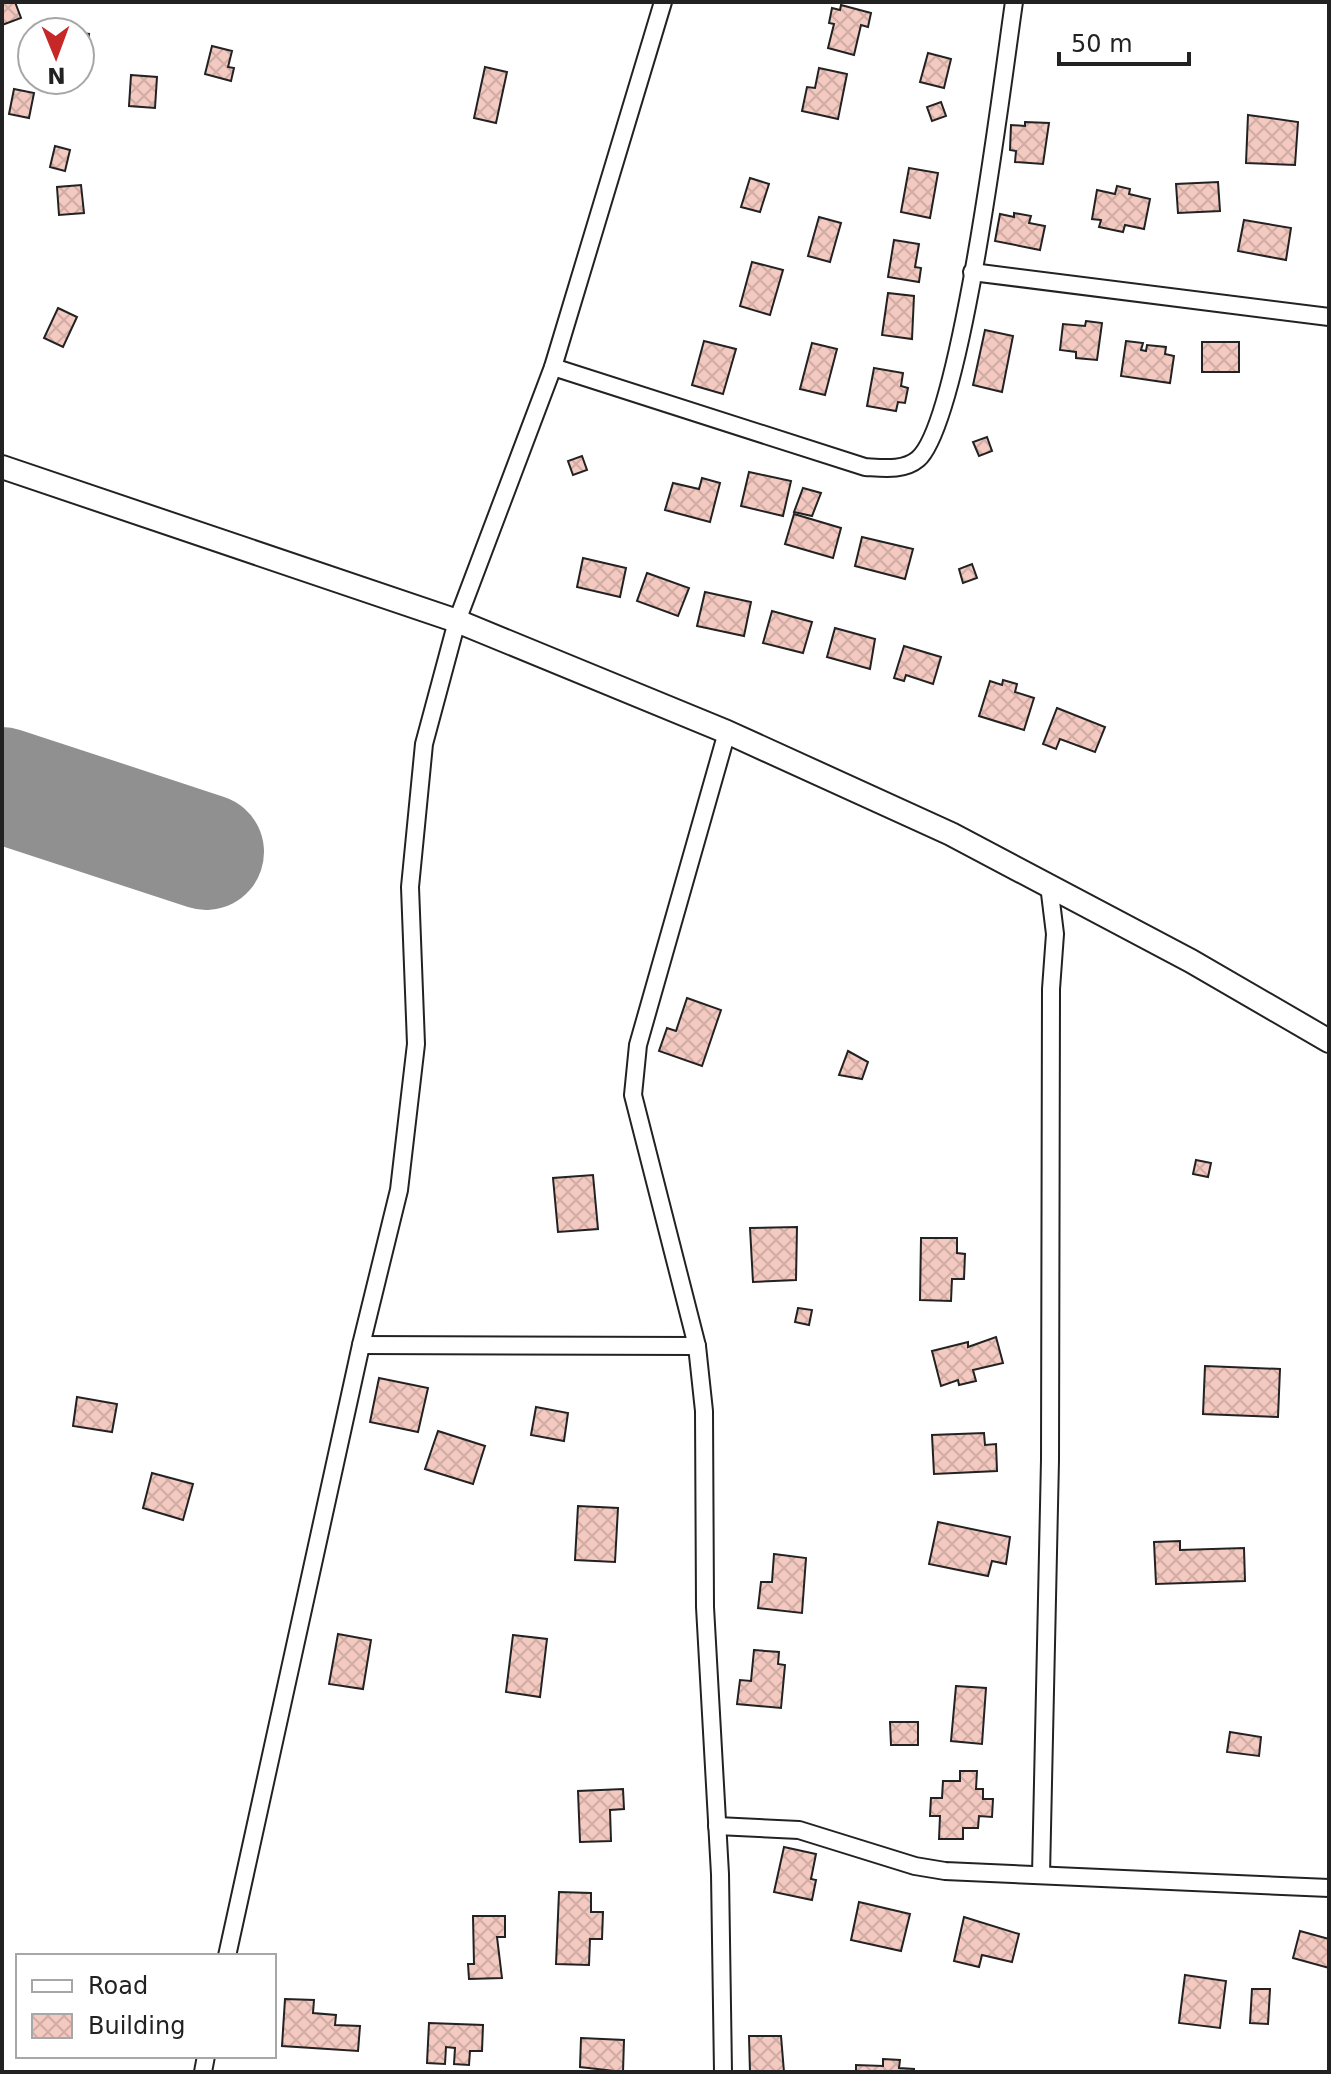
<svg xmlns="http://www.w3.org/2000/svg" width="1331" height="2074" font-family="'DejaVu Sans',sans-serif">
	<defs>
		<pattern id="building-cross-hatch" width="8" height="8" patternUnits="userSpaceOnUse" patternTransform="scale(2)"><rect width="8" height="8" fill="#f3c9c0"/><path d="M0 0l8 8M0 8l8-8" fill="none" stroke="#d0aca5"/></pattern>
	</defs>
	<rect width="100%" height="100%" fill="#fff"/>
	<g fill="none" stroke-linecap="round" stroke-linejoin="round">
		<path stroke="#909090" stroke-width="116" d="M2,785L206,852"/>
	</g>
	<g fill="url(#building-cross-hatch)" stroke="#222" stroke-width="2">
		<path d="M2,2H15L21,18L2,25Z"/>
		<path d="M841,5L871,13L868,27L861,25L854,55L828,48L834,24L829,23L832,8L840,10Z"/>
		<path d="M80,33L89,34L87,54L80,53Z"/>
		<path d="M212,46L232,51L228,67L234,68L231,81L205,74Z"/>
		<path d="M928,53L951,59L944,88L920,82Z"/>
		<path d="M485,67L507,72L496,123L474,118Z"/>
		<path d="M819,68L847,74L838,119L802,111L807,87L815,88Z"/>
		<path d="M131,75L157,77L155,108L129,106Z"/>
		<path d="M14,89L34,93L29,118L9,114Z"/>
		<path d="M941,102L946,116L932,121L927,107Z"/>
		<path d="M1248,115L1298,122L1295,165L1246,163Z"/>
		<path d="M1025,122L1049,123L1043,164L1015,162L1016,151L1010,150L1011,125L1025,126Z"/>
		<path d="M55,146L70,150L65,171L50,167Z"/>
		<path d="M909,168L938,173L930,218L901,212Z"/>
		<path d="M750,178L769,184L760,212L741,207Z"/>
		<path d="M1218,182L1220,211L1178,213L1176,184Z"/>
		<path d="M81,185L84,213L59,215L57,187Z"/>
		<path d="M1117,186L1130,189L1129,194L1150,199L1144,229L1125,225L1123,232L1099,227L1101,220L1092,219L1097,190L1115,194Z"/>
		<path d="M1014,213L1031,216L1029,223L1045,226L1040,250L995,241L1000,214L1014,217Z"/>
		<path d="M819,217L841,223L830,262L808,256Z"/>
		<path d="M1244,220L1291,228L1286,260L1238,251Z"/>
		<path d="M894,240L919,244L915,267L921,268L919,282L888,277Z"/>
		<path d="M752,262L783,270L770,315L740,306Z"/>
		<path d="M888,293L914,296L912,339L882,335Z"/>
		<path d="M58,308L77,317L63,347L44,338Z"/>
		<path d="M1086,321L1102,323L1097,360L1076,358V352L1060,350L1063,324L1085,326Z"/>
		<path d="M985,330L1013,336L1002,392L973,385Z"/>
		<path d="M704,341L736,349L723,394L692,385Z"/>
		<path d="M1126,341L1143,343L1141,350L1146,351L1147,345L1166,347L1165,354L1174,356L1170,383L1121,376Z"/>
		<rect x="1202" y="342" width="37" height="30"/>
		<path d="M812,343L837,349L825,395L800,389Z"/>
		<path d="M874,368L903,373L901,386L908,388L905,403L898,402L896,411L867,406Z"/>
		<path d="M987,437L992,451L979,456L973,442Z"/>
		<path d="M582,456L587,470L573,475L568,461Z"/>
		<path d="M749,472L791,481L783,516L741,506Z"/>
		<path d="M702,478L720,483L710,522L665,510L673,483L699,489Z"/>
		<path d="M803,488L821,493L812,516L794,512Z"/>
		<path d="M794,514L841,528L833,558L785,544Z"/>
		<path d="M862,537L913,549L905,579L855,566Z"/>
		<path d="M583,558L626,568L620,597L577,587Z"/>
		<path d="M972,564L977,578L963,583L959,569Z"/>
		<path d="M647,573L689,588L678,616L637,601Z"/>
		<path d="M705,592L751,602L744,636L697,626Z"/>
		<path d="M772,611L812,622L803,653L763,643Z"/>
		<path d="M835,628L875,639L870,669L827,657Z"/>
		<path d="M904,646L941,657L933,684L906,675L904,681L894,678Z"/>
		<path d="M1003,680L1017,684L1015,692L1034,698L1024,730L979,716L990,681L1002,685Z"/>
		<path d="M1057,708L1105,727L1095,752L1060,739L1056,749L1043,744Z"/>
		<path d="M687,998L721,1010L702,1066L659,1051L667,1028L676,1031Z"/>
		<path d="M848,1051L868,1062L862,1079L839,1075Z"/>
		<path d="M1196,1160L1211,1163L1208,1177L1193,1174Z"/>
		<path d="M593,1175L598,1229L558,1232L553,1178Z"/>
		<path d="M797,1227L796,1280L753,1282L750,1228Z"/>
		<path d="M921,1238H957V1253L965,1254L964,1279H952L951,1301L920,1300Z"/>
		<path d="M798,1308L812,1310L809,1325L795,1322Z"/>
		<path d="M996,1337L1003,1363L973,1370L976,1381L959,1385L958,1380L941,1386L932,1351L968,1342V1347Z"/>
		<path d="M1205,1366L1280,1369L1278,1417L1203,1414Z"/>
		<path d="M379,1378L428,1388L418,1432L370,1422Z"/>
		<path d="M77,1397L117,1404L112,1432L73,1426Z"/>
		<path d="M536,1407L568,1413L564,1441L531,1435Z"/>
		<path d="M438,1431L485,1446L473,1484L425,1469Z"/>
		<path d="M984,1433L985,1445L996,1444L997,1471L934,1474L932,1435Z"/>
		<path d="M152,1473L193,1484L183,1520L143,1508Z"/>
		<path d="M578,1506L618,1508L615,1562L575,1560Z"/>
		<path d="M938,1522L1010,1537L1006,1564L992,1561L988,1576L929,1564Z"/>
		<path d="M1180,1541V1550L1244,1548L1245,1581L1156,1584L1154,1542Z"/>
		<path d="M774,1554L806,1558L802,1613L758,1608L761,1582H772Z"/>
		<path d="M338,1634L371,1640L363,1689L329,1684Z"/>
		<path d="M513,1635L547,1639L540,1697L506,1692Z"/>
		<path d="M754,1650L779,1652L778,1664L785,1665L781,1708L737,1704L740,1680L751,1681Z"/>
		<path d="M956,1686L986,1688L982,1744L951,1741Z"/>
		<path d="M890,1722H918V1745H891Z"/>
		<path d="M1230,1732L1261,1737L1259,1756L1227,1752Z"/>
		<path d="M960,1771H977L976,1789H983V1799H993L992,1817L979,1816L978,1828H963V1839H939L940,1816H930L931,1798H942L943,1781H960Z"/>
		<path d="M623,1789L624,1809L610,1810L611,1841L580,1842L578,1791Z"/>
		<path d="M784,1847L816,1854L811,1879L816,1880L812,1900L774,1892Z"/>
		<path d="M559,1892L591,1893V1912H603L602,1939H590L589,1965L556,1964Z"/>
		<path d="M859,1902L910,1914L901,1951L851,1940Z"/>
		<path d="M473,1916H505V1937H497L502,1978L469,1979L468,1964H474Z"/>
		<path d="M964,1917L1019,1934L1012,1962L982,1955L979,1967L954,1961Z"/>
		<path d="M1300,1931L1329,1939V1968L1293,1958Z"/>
		<path d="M1185,1975L1226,1981L1220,2028L1179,2023Z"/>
		<path d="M1252,1989H1270L1268,2024L1250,2023Z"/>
		<path d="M285,1999L314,2000L313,2013L336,2015L335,2025L360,2026L358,2051L282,2046Z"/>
		<path d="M429,2023L483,2025L482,2051H470L469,2065L454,2064L455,2048L446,2047L445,2064L427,2063Z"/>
		<path d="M749,2036H781L784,2072H750Z"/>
		<path d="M581,2038L624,2040L623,2072L580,2067Z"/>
		<path d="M883,2059L900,2060L899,2068L914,2069V2072H856V2065L883,2066Z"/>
	</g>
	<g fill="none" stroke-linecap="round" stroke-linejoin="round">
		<g stroke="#222" stroke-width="20">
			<g id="minor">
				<path d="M972,272L1329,317"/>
				<path d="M553,367L865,467C883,468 904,471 918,459C962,421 1003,76 1014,2"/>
				<path d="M361,1345L697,1346"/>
				<path d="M717,1826L799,1830L915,1866L945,1871L1329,1888"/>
				<path d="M1041,1875L1050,1460L1051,989L1055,934L1049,885"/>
				<path d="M227,1956L361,1345L399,1190L416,1044L410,887L424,744L457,621L553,367L663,2"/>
				<path d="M203,2072L206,2056"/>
				<path d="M723,2072L720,1874L705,1607L704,1411L697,1346L633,1095L638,1045L727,732"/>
			</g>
		</g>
		<g stroke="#222" stroke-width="26">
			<path id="secondary" d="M2,467L457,621L727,732L951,834L1191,961L1329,1041"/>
		</g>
		<use href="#minor" stroke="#fff" stroke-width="16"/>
		<use href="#secondary" stroke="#fff" stroke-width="22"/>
	</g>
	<rect width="1331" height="2074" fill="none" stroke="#222222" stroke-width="8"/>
	<rect x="16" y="1954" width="260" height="104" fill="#ffffff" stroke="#a7a7a7" stroke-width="2"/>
	<rect x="32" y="1980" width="40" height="12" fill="#ffffff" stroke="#a7a7a7" stroke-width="2"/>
	<text x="88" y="1994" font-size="24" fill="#222222">Road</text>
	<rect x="32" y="2014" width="40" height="24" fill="url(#building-cross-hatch)" stroke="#a7a7a7" stroke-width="2"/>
	<text x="88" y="2034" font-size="24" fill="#222222">Building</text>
	<g transform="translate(56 56) rotate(179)"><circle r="38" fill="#ffffff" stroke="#a7a7a7" stroke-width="2"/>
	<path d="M0-6L14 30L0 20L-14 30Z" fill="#c62828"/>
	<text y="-12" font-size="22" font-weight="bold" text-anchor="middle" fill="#222222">N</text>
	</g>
	<path d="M1059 52v12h130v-12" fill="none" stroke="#222222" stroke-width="4"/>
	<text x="1071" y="52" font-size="24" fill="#222222" stroke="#ffffff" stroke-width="6" paint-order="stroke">50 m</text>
</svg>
